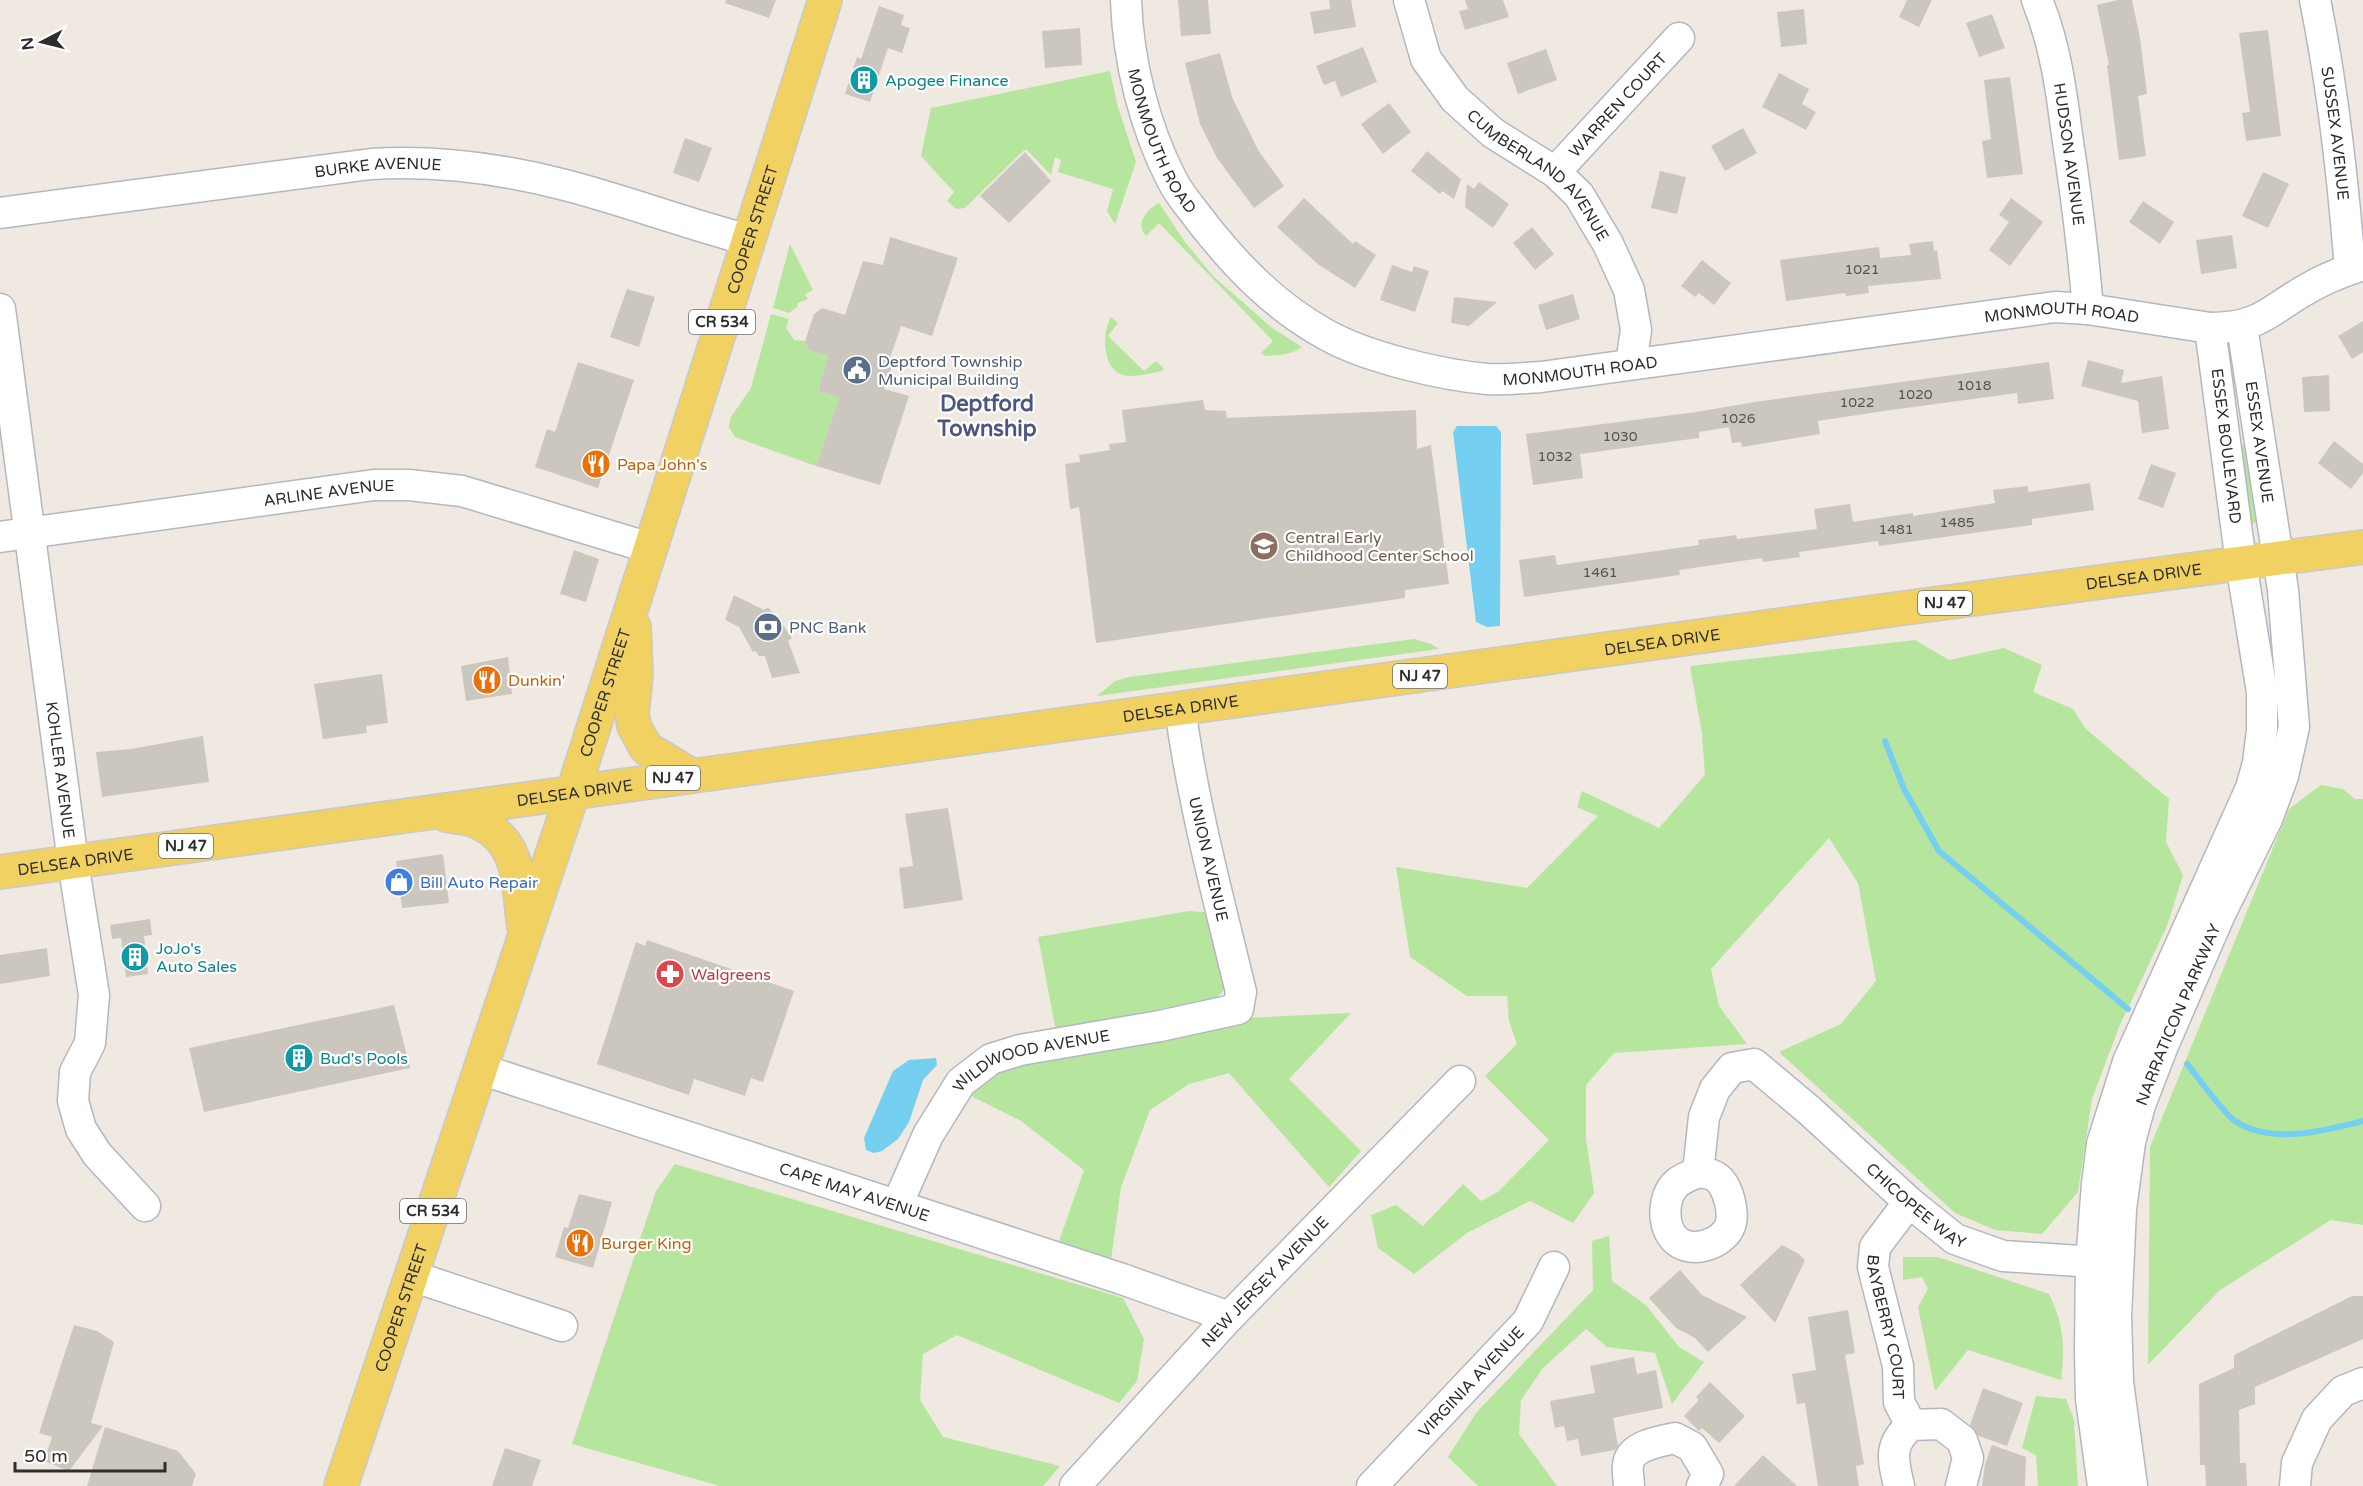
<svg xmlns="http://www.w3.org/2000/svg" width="2363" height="1486" font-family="'Varela Round',sans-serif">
	<rect width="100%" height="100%" fill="#efe9e1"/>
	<g fill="#b6e59e">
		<path d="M1110,71L1118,107L1136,162L1115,224L1107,211L1113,189L1058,172L1061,160L1055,157L1051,175L1027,150L1023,151L965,208L956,209L947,201L954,192L921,156L931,108Z"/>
		<path d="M1159,203L1185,242L1213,276L1271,327L1302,347C1292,355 1278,355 1265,356L1261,353L1273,341L1159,223L1146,236C1135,223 1146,210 1159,203Z"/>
		<path d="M790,244L813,290L805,294L808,299L798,303L797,307L789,313L773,308Z"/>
		<path d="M771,314L789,319L786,328L794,340L805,341L808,350L828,356L818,391L839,398L816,466L735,437L729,427L731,417L751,388Z"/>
		<path d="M1111,317L1118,323L1108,336L1144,371L1156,361L1164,369L1162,371C1152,373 1139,376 1129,376C1102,375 1101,334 1111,317Z"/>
		<path d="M2250,444L2263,521L2247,524L2239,445Z"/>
		<path d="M1414,639L1431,644L1439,649L1097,696L1115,681L1129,677Z"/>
		<path d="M1915,640L1949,660L2004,648L2042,665L2033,692L2073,709L2086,729L2169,799L2166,842L2183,875L2167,926L2119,1027L2092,1099L2078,1192L2042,1234L1995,1230L1955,1213L1779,1052L1841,1024L1876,981L1858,883L1829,838L1711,969L1719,1006L1747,1044L1614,1053L1586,1085V1139L1594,1193L1573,1223L1530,1201L1467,1233L1414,1274L1378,1248L1371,1215L1396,1205L1423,1226L1463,1184L1481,1201L1498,1192L1549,1140L1485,1076L1517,1044L1509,1021L1507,996H1467L1410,957L1396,867L1527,888L1598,816L1577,807L1582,791L1659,828L1705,775L1702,734L1690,666Z"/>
		<path d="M2321,785L2343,789L2355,799H2363V1225L2331,1220L2220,1290L2148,1365L2150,1147L2289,809Z"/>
		<path d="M1189,911L1215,913L1231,980L1215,1001L1056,1031L1038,937Z"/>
		<path d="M1351,1013L1289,1079L1361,1151L1329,1187L1229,1073L1189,1084L1150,1110L1121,1187L1111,1260L1057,1247L1084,1170L1021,1121L971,1096L987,1074L1022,1059L1246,1018Z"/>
		<path d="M675,1164L1123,1298L1144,1339L1137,1381L1119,1403L957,1335L923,1354L920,1400L943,1437L1060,1466L1043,1486H720L572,1444L656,1191Z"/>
		<path d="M1609,1236L1612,1281L1646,1305L1679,1347L1704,1362L1672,1404L1655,1353L1607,1347L1586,1329L1543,1368L1521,1400L1519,1434L1557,1486H1478L1448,1457L1476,1413L1593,1290L1592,1241Z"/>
		<path d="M1903,1257H1938L2049,1294C2064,1325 2065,1346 2061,1380L1968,1350L1935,1391L1918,1307L1928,1289L1922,1277L1903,1280Z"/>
		<path d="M2036,1396L2066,1399L2074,1420L2078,1486H2038L2036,1455L2022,1448Z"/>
	</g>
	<g fill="#75cff0">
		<path d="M1457,426H1496L1501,432L1500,626L1487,627L1476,622L1453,432Z"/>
		<path d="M936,1058L937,1065L923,1080L909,1122L898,1139L882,1151L874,1153L866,1150L864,1138L893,1071L909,1060Z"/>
	</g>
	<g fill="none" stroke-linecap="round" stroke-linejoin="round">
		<g stroke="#75cff0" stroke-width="6">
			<path d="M1885,741L1904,789L1939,851L2128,1009"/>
			<path d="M2187,1064C2197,1076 2224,1114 2235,1121C2271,1145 2324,1131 2363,1121"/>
		</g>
	</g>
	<g fill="#cbc7bf">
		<path d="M726,0H776L769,18L725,3Z"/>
		<path d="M1178,0H1208L1211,34L1181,36Z"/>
		<path d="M1329,0H1351L1356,27L1314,34L1310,12L1330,9Z"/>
		<path d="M1465,0H1503L1509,17L1465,30L1459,11L1468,9Z"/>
		<path d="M1907,0H1932L1919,27L1899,17Z"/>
		<path d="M2118,0H2132L2140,38L2147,94L2138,96L2146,156L2119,160L2107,65H2109L2097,5Z"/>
		<path d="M879,6L904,15L901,25L910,28L902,53L888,48L870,102L845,94L857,57L861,59Z"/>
		<path d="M1804,9L1807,44L1781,47L1777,12Z"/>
		<path d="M1992,14L2005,48L1979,57L1966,23Z"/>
		<path d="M1080,28L1082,65L1045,68L1042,31Z"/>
		<path d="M2268,30L2281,136L2246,141L2242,113L2250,112L2239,33Z"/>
		<path d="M1363,47L1377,82L1341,97L1335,81L1324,85L1316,66Z"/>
		<path d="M1546,49L1557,80L1518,94L1507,63Z"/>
		<path d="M1220,53L1232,97L1258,150L1284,186L1254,208L1217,158L1200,124L1185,63Z"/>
		<path d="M1779,73L1809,89L1802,104L1816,112L1806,130L1762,107Z"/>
		<path d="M2010,77L2023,174L1987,178L1982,141L1991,139L1984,80Z"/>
		<path d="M1389,103L1411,132L1383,154L1361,124Z"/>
		<path d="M1743,128L1757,153L1725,171L1711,146Z"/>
		<path d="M685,138L712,148L699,182L673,173Z"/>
		<path d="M1427,151L1461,179L1454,199L1442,191L1440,194L1411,171Z"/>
		<path d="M1025,152L1051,181L1009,223L980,196Z"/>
		<path d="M1660,171L1686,177L1677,214L1651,208Z"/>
		<path d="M2263,172L2289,184L2268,228L2242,216Z"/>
		<path d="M1479,182L1509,204L1493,228L1465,207L1467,184L1474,189Z"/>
		<path d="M1304,198L1353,244L1355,241L1376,255L1355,288L1319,265L1277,227Z"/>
		<path d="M2011,198L2043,222L2010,266L1989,250L2009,222L1999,215Z"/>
		<path d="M2143,201L2174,222L2160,244L2129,222Z"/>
		<path d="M1532,227L1554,254L1535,270L1513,243Z"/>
		<path d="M2232,235L2237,268L2201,274L2196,240Z"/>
		<path d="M890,237L958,258L932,336L901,326L890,358L894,360L884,389L909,396L880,485L816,466L839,398L818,391L828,356L808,350L805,341L814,314L822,308L845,315L863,261L883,265Z"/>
		<path d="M1933,241L1934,251L1937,250L1941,279L1868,286L1869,293L1846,296L1845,293L1786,301L1780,260L1879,247L1880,258L1911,255L1909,244Z"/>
		<path d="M1702,260L1731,283L1714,305L1699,293L1695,297L1681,286Z"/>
		<path d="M1392,265L1412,272L1414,266L1429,271L1415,312L1380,300Z"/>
		<path d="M627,289L655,297L639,347L610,337Z"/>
		<path d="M1573,294L1580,319L1546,330L1538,305Z"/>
		<path d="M1454,297L1497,302L1469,326L1451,323Z"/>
		<path d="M2363,321V352L2352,359L2338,336Z"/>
		<path d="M2088,360L2124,370L2121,383L2162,376L2169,429L2142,433L2138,401L2081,386Z"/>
		<path d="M578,362L634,380L598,488L535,467L547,429L555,432Z"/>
		<path d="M2049,362L2054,399L2018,404L2017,393L1884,411L1818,421L1820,434L1742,447L1741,442L1732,443L1729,427L1699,432V438L1580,454L1583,478L1533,485L1526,434L1696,412L1755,402Z"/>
		<path d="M2329,375L2330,411L2304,412L2302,377Z"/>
		<path d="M1203,400L1205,410L1226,411L1227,418L1416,410L1417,449L1431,445L1449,584L1405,590V598L1096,643L1079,507L1070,509L1065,464L1080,462L1079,455L1110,450L1109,444L1126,442L1122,410Z"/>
		<path d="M2334,441L2363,464V473L2351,489L2318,463Z"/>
		<path d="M2151,464L2176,473L2163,508L2138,499Z"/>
		<path d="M2090,483L2094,510L2032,519V525L1879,546L1878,541L1799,552L1800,557L1763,562L1762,558L1679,570L1680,575L1524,597L1519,560L1555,555L1557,565L1699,545L1698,540L1736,535L1737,539L1817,529L1814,509L1850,504L1853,522L1913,513V516L1995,503L1993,490L2028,486V492Z"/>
		<path d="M574,550L599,559L586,602L560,594Z"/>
		<path d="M734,595L764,610L768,607L781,622L792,638L788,641L800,673L772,678L765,656H759L756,651L753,652L739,627L725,620Z"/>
		<path d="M508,657L512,694L466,701L461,666Z"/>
		<path d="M382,674L388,723L366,726L367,733L323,739L314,684Z"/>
		<path d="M203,736L209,782L102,797L96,752L131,749Z"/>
		<path d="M948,808L963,900L904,909L899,868L913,866L905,814Z"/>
		<path d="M443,854L449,903L402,908L396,861Z"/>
		<path d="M150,919L152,935L144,936L148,974L126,977L121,938L112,939L110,925Z"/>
		<path d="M647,940L794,991L763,1082L751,1078L745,1096L694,1079L689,1095L597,1064L636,942L645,946Z"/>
		<path d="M47,948L50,976L0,984V955Z"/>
		<path d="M394,1005L410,1068L204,1112L189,1048Z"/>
		<path d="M579,1194L612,1202L593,1268L555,1257L564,1227L568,1228Z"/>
		<path d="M1782,1245L1799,1254L1805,1260L1775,1323L1740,1285Z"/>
		<path d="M1680,1270L1702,1295L1747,1317L1708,1352L1695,1338L1676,1328L1649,1298Z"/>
		<path d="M2352,1296H2363V1339L2255,1387V1404L2239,1410L2240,1463H2246L2247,1486H2206L2205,1465H2200L2199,1384L2234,1368V1355Z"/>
		<path d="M1848,1310L1855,1353L1845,1355L1864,1464L1856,1466L1859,1486H1818L1805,1403L1797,1404L1792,1374L1816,1370L1808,1317Z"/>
		<path d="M74,1325L97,1331L114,1342L91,1423L103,1426L69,1471L44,1461L52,1437L39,1433Z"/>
		<path d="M1634,1357L1637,1374L1656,1370L1663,1408L1613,1418L1618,1446L1615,1450L1581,1456L1578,1439L1567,1441L1564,1426L1555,1428L1550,1401L1595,1393L1590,1366Z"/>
		<path d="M1710,1382L1745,1416L1719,1443L1702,1428L1699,1431L1684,1416L1699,1400L1696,1397Z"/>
		<path d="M1983,1388L2023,1403L2007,1446L1979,1436L1970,1425Z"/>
		<path d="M105,1427L178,1451L196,1474L192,1486H87Z"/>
		<path d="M1992,1445L2026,1457L2025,1486H1982L1985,1464Z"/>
		<path d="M505,1448L541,1460L532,1486H492Z"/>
		<path d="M1763,1455L1797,1486H1734Z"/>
	</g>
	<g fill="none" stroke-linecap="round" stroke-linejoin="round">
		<g stroke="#b4b7c1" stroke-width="33">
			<g id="minor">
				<path id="s1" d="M1126,0C1128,60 1144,126 1172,180C1180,196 1193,210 1204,225C1238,268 1276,307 1325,334C1365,357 1441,375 1487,379C1504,380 1524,378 1541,377L2055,307L2088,309L2210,328C2260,328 2268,311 2307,289C2324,279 2344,271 2363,265"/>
				<path id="s2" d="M1409,0L1426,59L1455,99L1493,133L1555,172L1579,195L1608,244L1629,290L1636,330L1631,364"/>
				<path id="s3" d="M2037,0C2055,44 2061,88 2067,135C2076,193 2083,250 2088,309"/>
				<path id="s4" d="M2315,0C2333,88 2343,179 2350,269"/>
				<path id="s5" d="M1555,172L1679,38"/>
				<path id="s6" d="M0,213L371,164C436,160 503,169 565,185C627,201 687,224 749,240"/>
				<path id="s7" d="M0,309L73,862L94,995L90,1043L75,1072L73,1101L81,1129L97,1154L145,1206"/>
				<path id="s8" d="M0,537L374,485H409L462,491L650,548"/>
				<path id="s9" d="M480,1069L1122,1279L1229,1317"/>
				<path id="s10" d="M1698,1172C1704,1173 1711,1173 1716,1177C1728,1185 1736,1215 1729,1228C1721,1244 1692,1254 1677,1241C1661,1228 1662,1196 1677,1183C1683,1178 1692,1175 1698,1172L1704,1117L1715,1089L1732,1068L1754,1064L1810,1111L1909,1202L1955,1239L2003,1256L2110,1263"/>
				<path id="s11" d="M1909,1202L1875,1247L1873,1267L1898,1366L1899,1402L1911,1425"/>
				<path id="s12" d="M897,1205L928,1135L961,1082L991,1059L1020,1050L1160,1026L1238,1009L1241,992C1218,897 1193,804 1180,708"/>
				<path d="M412,1276L562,1326"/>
				<path id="s13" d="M1075,1486L1229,1317L1460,1081"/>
				<path id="s14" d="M1372,1486L1528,1321L1554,1267"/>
				<path d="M1629,1486C1629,1480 1627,1472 1628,1466C1629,1445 1659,1442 1675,1438L1692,1447L1708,1474L1702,1486"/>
				<path d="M1899,1486C1893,1459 1888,1445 1911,1425L1941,1424L1962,1440L1968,1458L1961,1486"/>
				<path d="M2103,1486L2091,1399L2090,1353L2091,1262L2097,1184L2102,1144L2128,1062L2251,788L2258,763L2262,730V692L2241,563L2210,328"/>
				<path id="s15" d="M2132,1486L2118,1382L2116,1317L2121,1209L2130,1142L2140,1105L2162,1048L2220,914L2267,819L2283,776L2294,727L2283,590L2242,326"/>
				<path d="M2295,1486L2297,1463L2317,1419L2343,1391L2363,1383"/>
			</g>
		</g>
		<g stroke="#c9c9c9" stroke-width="36">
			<g id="major">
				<path d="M634,627L636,674L632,713L634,726L646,748L692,776"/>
				<path d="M446,815C454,817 465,817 473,820C522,839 518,883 524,927"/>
				<path id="s16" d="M0,872L1897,609L2363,547"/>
				<path id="s17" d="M341,1486L573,792L825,0"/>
			</g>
		</g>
		<use href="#minor" stroke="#fff" stroke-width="30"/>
		<use href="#major" stroke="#f2d163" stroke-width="33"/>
	</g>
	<defs>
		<g id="building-disc" transform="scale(1.5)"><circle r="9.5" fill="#0f9aa8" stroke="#fff"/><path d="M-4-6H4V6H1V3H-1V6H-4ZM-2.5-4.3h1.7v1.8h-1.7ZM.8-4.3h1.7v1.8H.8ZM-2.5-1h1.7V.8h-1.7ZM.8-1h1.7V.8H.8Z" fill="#fff"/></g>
		<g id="civic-disc" transform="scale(1.5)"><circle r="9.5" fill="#5c6f8a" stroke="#fff"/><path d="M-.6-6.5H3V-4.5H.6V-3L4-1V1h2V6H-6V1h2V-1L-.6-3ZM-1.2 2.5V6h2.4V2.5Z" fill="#fff"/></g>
		<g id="restaurant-disc" transform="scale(1.5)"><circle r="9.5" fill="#e8710a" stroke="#fff"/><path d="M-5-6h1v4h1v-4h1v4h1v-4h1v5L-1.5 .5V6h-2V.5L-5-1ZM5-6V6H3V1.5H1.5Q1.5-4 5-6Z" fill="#fff"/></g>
		<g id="school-disc" transform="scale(1.5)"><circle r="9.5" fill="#8d6e63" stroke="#fff"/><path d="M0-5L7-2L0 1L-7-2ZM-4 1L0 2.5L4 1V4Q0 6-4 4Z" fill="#fff"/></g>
		<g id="bank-disc" transform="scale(1.5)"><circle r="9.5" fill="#5c6f8a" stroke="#fff"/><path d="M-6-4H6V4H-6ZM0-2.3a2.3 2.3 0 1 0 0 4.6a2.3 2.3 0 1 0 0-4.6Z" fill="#fff"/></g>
		<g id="shop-disc" transform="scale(1.5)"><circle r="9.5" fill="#3f7fe0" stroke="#fff"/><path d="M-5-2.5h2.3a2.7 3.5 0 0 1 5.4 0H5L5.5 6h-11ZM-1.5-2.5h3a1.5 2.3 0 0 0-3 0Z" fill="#fff"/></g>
		<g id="pharmacy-disc" transform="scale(1.5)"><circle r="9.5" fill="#e0444e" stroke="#fff"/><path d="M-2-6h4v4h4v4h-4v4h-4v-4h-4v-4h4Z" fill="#fff"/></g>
	</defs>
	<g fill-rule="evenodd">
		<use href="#building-disc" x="864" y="80"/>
		<use href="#civic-disc" x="857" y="370"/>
		<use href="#restaurant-disc" x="596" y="464"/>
		<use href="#school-disc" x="1264" y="546"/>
		<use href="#bank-disc" x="768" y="627"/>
		<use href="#restaurant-disc" x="487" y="680"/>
		<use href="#shop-disc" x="399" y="882"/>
		<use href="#building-disc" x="135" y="957"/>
		<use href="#pharmacy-disc" x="670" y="974"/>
		<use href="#building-disc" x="299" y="1058"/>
		<use href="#restaurant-disc" x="580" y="1243"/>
	</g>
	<g text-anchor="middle" stroke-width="4.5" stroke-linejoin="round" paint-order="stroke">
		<g font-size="14" fill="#555452">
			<text x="1862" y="274">1021</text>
			<text x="1974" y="390">1018</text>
			<text x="1915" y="399">1020</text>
			<text x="1857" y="407">1022</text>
			<text x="1738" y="423">1026</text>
			<text x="1620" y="441">1030</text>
			<text x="1555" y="461">1032</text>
			<text x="1957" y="527">1485</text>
			<text x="1896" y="534">1481</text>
			<text x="1600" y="577">1461</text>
		</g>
		<g fill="#fff" stroke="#6d6d6d" stroke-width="1.5">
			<rect x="689" y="310" width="66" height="24" rx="4.5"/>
			<rect x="1918" y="591" width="54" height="24" rx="4.5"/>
			<rect x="1393" y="664" width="54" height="24" rx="4.5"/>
			<rect x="646" y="766" width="54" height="24" rx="4.5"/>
			<rect x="159" y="834" width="54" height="24" rx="4.5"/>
			<rect x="400" y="1199" width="66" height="24" rx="4.5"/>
		</g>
		<g font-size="15" font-weight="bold" fill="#2e2e2e">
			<text x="722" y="327">CR 534</text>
			<text x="1945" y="608">NJ 47</text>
			<text x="1420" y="681">NJ 47</text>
			<text x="673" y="783">NJ 47</text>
			<text x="186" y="851">NJ 47</text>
			<text x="433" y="1216">CR 534</text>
		</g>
		<g font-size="16" fill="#0d838f" stroke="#fff" text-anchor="start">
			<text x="885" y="86">Apogee Finance</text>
			<text x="156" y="954">JoJo's<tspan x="156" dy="18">Auto Sales</tspan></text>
			<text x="320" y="1064">Bud's Pools</text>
		</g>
		<g font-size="16" fill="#2e2e2e" stroke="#fff">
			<text dy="6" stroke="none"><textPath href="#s5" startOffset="92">WARREN COURT</textPath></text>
			<text dy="6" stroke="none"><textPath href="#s4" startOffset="135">SUSSEX AVENUE</textPath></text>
			<text dy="6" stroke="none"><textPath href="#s1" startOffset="147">MONMOUTH ROAD</textPath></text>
			<text dy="6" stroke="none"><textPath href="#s3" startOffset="158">HUDSON AVENUE</textPath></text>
			<text dy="6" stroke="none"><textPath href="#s6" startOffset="381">BURKE AVENUE</textPath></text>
			<text dy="6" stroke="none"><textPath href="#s2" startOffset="225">CUMBERLAND AVENUE</textPath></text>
			<text dy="6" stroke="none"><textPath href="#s17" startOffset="1322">COOPER STREET</textPath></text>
			<text dy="6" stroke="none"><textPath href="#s1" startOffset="1155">MONMOUTH ROAD</textPath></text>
			<text dy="6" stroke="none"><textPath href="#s1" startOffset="669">MONMOUTH ROAD</textPath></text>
			<text transform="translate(2260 442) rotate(82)" y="6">ESSEX AVENUE</text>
			<text transform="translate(2227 446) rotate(83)" y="6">ESSEX BOULEVARD</text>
			<text dy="6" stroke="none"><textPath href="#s8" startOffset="332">ARLINE AVENUE</textPath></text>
			<text dy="6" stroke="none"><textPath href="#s16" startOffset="2164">DELSEA DRIVE</textPath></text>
			<text dy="6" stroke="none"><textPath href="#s16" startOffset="1678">DELSEA DRIVE</textPath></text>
			<text dy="6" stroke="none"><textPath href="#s17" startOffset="836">COOPER STREET</textPath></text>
			<text dy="6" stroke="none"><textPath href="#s16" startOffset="1192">DELSEA DRIVE</textPath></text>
			<text dy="6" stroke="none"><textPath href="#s7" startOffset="465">KOHLER AVENUE</textPath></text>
			<text dy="6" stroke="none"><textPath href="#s16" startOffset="580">DELSEA DRIVE</textPath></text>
			<text transform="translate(1209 859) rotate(77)" y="6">UNION AVENUE</text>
			<text dy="6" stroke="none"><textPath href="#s16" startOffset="76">DELSEA DRIVE</textPath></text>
			<text dy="6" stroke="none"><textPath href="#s15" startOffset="482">NARRATICON PARKWAY</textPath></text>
			<text dy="6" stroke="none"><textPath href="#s12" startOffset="214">WILDWOOD AVENUE</textPath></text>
			<text dy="6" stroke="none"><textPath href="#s9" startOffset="394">CAPE MAY AVENUE</textPath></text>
			<text dy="6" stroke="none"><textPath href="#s10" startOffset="573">CHICOPEE WAY</textPath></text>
			<text dy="6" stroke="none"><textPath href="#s13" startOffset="279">NEW JERSEY AVENUE</textPath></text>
			<text dy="6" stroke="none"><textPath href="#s17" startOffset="188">COOPER STREET</textPath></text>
			<text dy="6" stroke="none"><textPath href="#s11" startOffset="138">BAYBERRY COURT</textPath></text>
			<text dy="6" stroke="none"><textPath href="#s14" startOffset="144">VIRGINIA AVENUE</textPath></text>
		</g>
		<g font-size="16" fill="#4e5e75" stroke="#fff" text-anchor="start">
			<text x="878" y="367">Deptford Township<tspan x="878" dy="18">Municipal Building</tspan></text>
			<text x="789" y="633">PNC Bank</text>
		</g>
		<g font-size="16" fill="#c56008" stroke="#fff" text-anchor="start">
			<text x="617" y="470">Papa John's</text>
			<text x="508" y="686">Dunkin'</text>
			<text x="601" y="1249">Burger King</text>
		</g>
		<g font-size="16" fill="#785e54" stroke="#fff" text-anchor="start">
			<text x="1285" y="543">Central Early<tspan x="1285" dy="18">Childhood Center School</tspan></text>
		</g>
		<g font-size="16" fill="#366cbe" stroke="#fff" text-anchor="start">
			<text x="420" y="888">Bill Auto Repair</text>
		</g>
		<g font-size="16" fill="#be3a42" stroke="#fff" text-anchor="start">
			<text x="691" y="980">Walgreens</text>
		</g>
		<g font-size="22" font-weight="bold" fill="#4d5680" stroke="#fff">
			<text x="987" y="411">Deptford<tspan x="987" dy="25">Township</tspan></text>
		</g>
	</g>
	<g transform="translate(42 42) rotate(263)" stroke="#ffffff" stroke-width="4.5" paint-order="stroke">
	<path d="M0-4.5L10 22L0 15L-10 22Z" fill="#2e2e2e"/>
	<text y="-9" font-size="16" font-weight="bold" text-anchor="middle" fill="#2e2e2e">N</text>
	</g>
	<path d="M15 1462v9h150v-9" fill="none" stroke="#2e2e2e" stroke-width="3"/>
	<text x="24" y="1462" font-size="18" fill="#2e2e2e" stroke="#ffffff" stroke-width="4.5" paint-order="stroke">50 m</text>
</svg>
